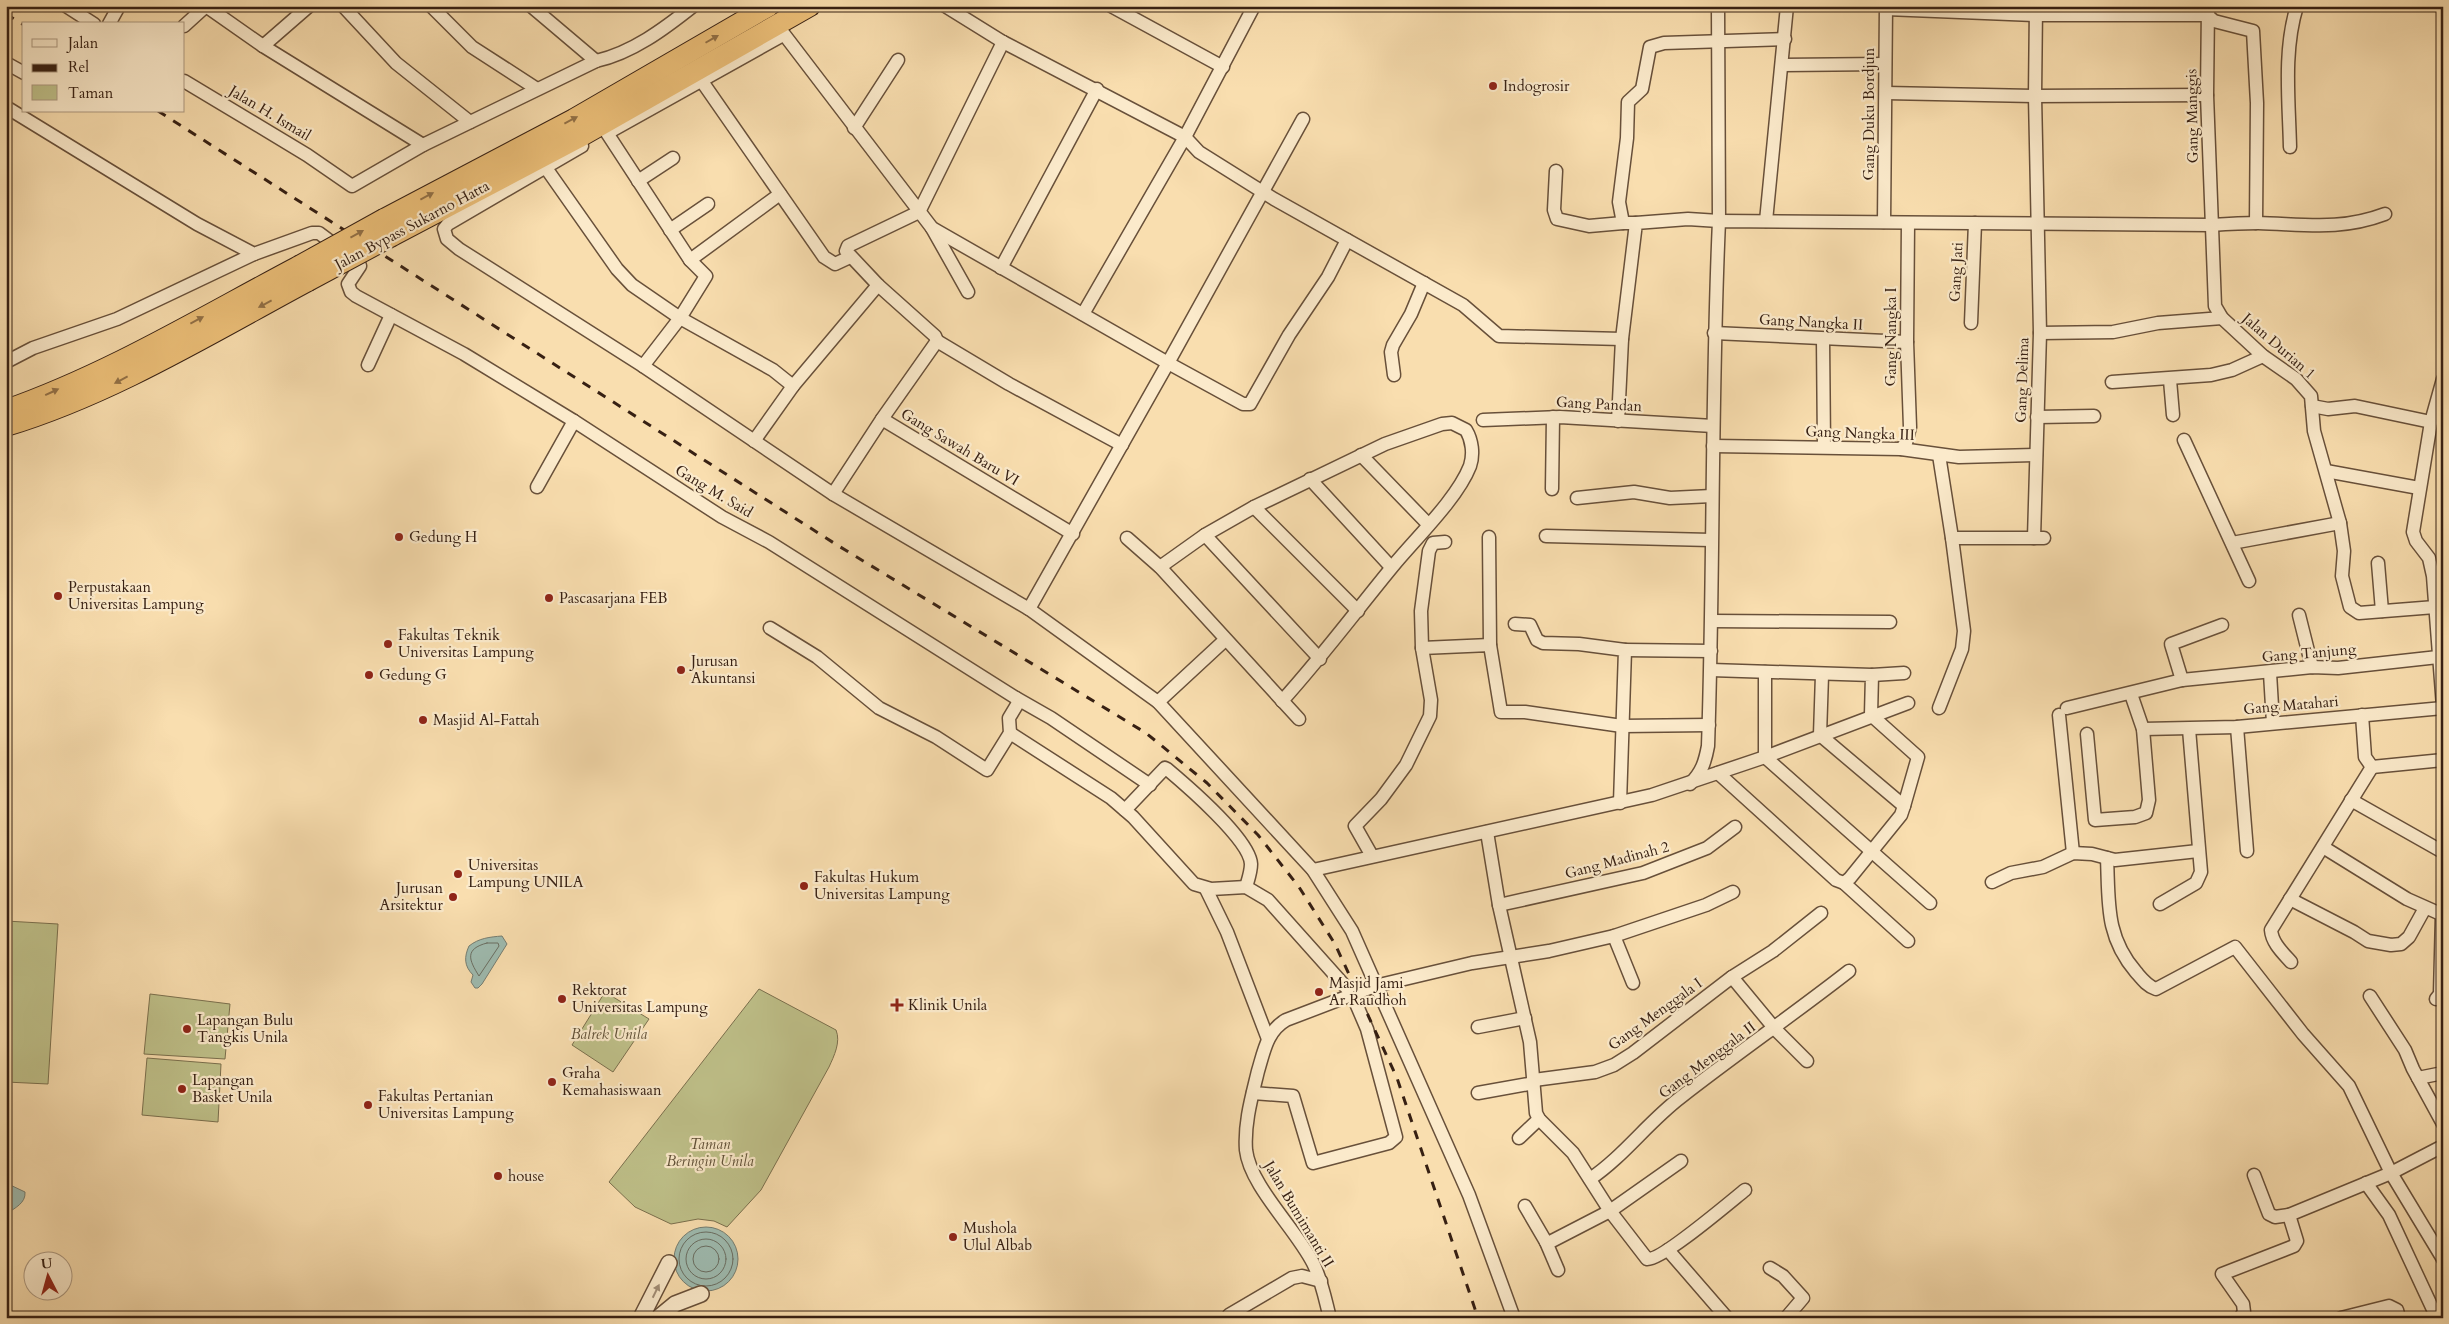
<svg xmlns="http://www.w3.org/2000/svg" width="2449" height="1324" font-family="Cardo,serif">
	<rect width="100%" height="100%" fill="#f9deaf"/>
	<filter id="stains"><feTurbulence type="fractalNoise" baseFrequency=".004" numOctaves="4"/><feColorMatrix values="0 0 0 0 .2 0 0 0 0 .09 0 0 0 0 .02 0 0 0 .5 -.17"/></filter>
	<radialGradient id="worn" r=".72"><stop offset=".6" stop-color="#630" stop-opacity="0"/><stop offset="1" stop-color="#630" stop-opacity=".3"/></radialGradient>
	<g fill="#bfc18a" stroke="#7b704e">
		<path d="M6,921L58,924L48,1084L6,1082Z"/>
		<path d="M759,989L836,1030C841,1042 834,1056 829,1067L761,1190L727,1227L714,1221L698,1219L671,1224L635,1207L609,1182Z"/>
		<path d="M605,992L649,1019L613,1072L572,1045Z"/>
		<path d="M150,994L230,1004L225,1059L144,1054Z"/>
		<path d="M147,1058L221,1064L218,1122L142,1115Z"/>
	</g>
	<g fill="#9ebbb0" stroke="#757d71">
		<path d="M502,936L507,944L482,984L478,988H475L471,982L473,975C464,966 464,957 469,946C479,938 490,937 502,936Z"/>
		<path d="M6,1183L25,1192C26,1203 15,1208 6,1214Z"/>
		<circle cx="706" cy="1259" r="32"/>
	</g>
	<g fill="none" stroke-linecap="round" stroke-linejoin="round">
		<g stroke="#6a6e62" stroke-width="1">
			<path d="M487,943H498L499,946L479,976C469,960 464,949 487,943Z"/>
			<circle cx="706" cy="1259" r="27"/>
			<circle cx="706" cy="1259" r="20"/>
			<circle cx="706" cy="1259" r="13"/>
		</g>
		<g stroke="#68503a" stroke-width="15">
			<g id="minor">
				<path d="M66,6L94,24"/>
				<path d="M206,6L263,46L423,145"/>
				<path d="M343,6L396,63L470,122"/>
				<path d="M431,6L472,47L537,89"/>
				<path d="M531,6L596,61"/>
				<path d="M945,6L1003,42L1185,137L1199,152L1274,199L1463,305L1499,336L1622,339"/>
				<path d="M1111,6L1223,67"/>
				<path d="M2208,6L2207,95L2215,306L2222,318L2263,356L2296,379L2311,396L2314,431L2340,523L2344,551L2342,576L2350,607L2359,613L2435,607"/>
				<path d="M1886,9L2036,15H2207L2214,21L2253,31L2257,103L2256,223"/>
				<path d="M109,24L119,6"/>
				<path d="M184,26L206,6"/>
				<path d="M780,29L932,228L1168,363L1029,609"/>
				<path d="M263,46L309,6"/>
				<path d="M6,63L24,73"/>
				<path d="M1782,65L1885,64"/>
				<path d="M701,80L824,257L835,264L850,257"/>
				<path d="M184,81L307,155L352,186L423,145L596,61C632,53 664,29 693,6"/>
				<path d="M1886,93L2035,96L2207,95"/>
				<path d="M6,107L197,224L254,254L312,233H319L359,263L360,266L348,284L351,292L356,296L464,354L574,421L722,517L769,542L1016,698L1018,703L1009,718L1010,733L987,770L936,737L879,708L817,657L770,628"/>
				<path d="M1303,119L1168,363L1243,404H1250L1289,335L1328,277L1347,240"/>
				<path d="M854,128L898,60"/>
				<path d="M611,131L783,35"/>
				<path d="M607,133L690,260L706,276L680,318L643,366"/>
				<path d="M582,146L448,224L444,229L447,239L459,249L643,366L833,494L1029,609L1158,702L1313,870L1352,931L1469,1195L1514,1318"/>
				<path d="M2290,147C2289,101 2283,51 2297,6"/>
				<path d="M546,168L617,269L632,285L680,318L773,370L793,386"/>
				<path d="M1556,171L1554,210L1557,219L1589,226L1623,223"/>
				<path d="M638,181L673,158"/>
				<path d="M1766,221L1787,6"/>
				<path d="M1884,222L1886,6"/>
				<path d="M1636,223H1623L1619,202L1627,138L1628,102L1642,89L1650,47L1664,43L1785,39"/>
				<path d="M932,228L968,292"/>
				<path d="M670,230L708,204"/>
				<path d="M690,260L780,194"/>
				<path d="M1001,268L1097,89"/>
				<path d="M878,285L935,336L937,341L882,419"/>
				<path d="M1083,314L1185,137L1254,6"/>
				<path d="M1971,323L1975,223"/>
				<path d="M1714,333L1907,342"/>
				<path d="M2040,333L2113,332L2158,323L2222,318"/>
				<path d="M1823,339L1824,447"/>
				<path d="M937,341L1009,384L1122,445"/>
				<path d="M6,362L33,348L117,319L254,254"/>
				<path d="M368,365L391,315"/>
				<path d="M1394,375L1391,352L1393,345L1411,314L1424,283"/>
				<path d="M2443,379L2431,422L2413,532L2416,541L2429,558L2433,576L2443,707"/>
				<path d="M2170,380L2173,415"/>
				<path d="M2112,382L2211,375L2232,370L2263,356"/>
				<path d="M2312,406L2328,409L2355,406L2431,422"/>
				<path d="M2037,417L2094,416"/>
				<path d="M1483,420L1560,417L1713,426"/>
				<path d="M1618,421L1622,339L1636,223L1688,219L1719,221L1718,6"/>
				<path d="M2184,440L2249,581"/>
				<path d="M754,441L793,386L878,285L846,251L848,246L919,212L1003,42"/>
				<path d="M1713,446L1901,449L1959,457L2036,455"/>
				<path d="M1901,449L1906,443L1910,427L1907,342L1908,223"/>
				<path d="M1361,455L1428,524"/>
				<path d="M1939,455L1952,538H2044"/>
				<path d="M2326,471L2419,488"/>
				<path d="M1310,479L1391,567"/>
				<path d="M537,487L574,421"/>
				<path d="M1552,489L1553,417"/>
				<path d="M833,494L882,419L1073,534"/>
				<path d="M1577,498L1634,492L1670,498L1712,496"/>
				<path d="M1254,507L1358,611"/>
				<path d="M1205,535L1320,659"/>
				<path d="M1546,536L1711,540"/>
				<path d="M1489,537L1490,645"/>
				<path d="M1127,538L1160,567L1299,719"/>
				<path d="M2034,538L2040,333L2035,96L2036,6"/>
				<path d="M2232,543L2340,523"/>
				<path d="M2378,563L2382,611"/>
				<path d="M1160,567L1205,535L1254,507L1385,444L1442,424L1452,423L1466,430C1472,440 1474,454 1470,466C1457,499 1416,538 1393,566C1356,611 1321,658 1282,701"/>
				<path d="M2299,615L2312,667"/>
				<path d="M1712,621L1890,622"/>
				<path d="M1515,624L1530,625L1537,640L1543,643L1579,644L1625,650L1620,803"/>
				<path d="M1422,648L1421,611L1429,551L1433,543L1445,542"/>
				<path d="M1625,650L1711,651"/>
				<path d="M1711,670L1872,675L1871,715L1918,757L1904,806"/>
				<path d="M1765,672V757L1930,903"/>
				<path d="M2270,673L2273,723"/>
				<path d="M1872,675L1904,673"/>
				<path d="M2182,680L2171,644L2222,625"/>
				<path d="M1016,698L1051,718L1150,785"/>
				<path d="M1158,702L1225,640"/>
				<path d="M1939,708L1962,649L1964,631L1952,538"/>
				<path d="M2067,708L2182,680L2312,667L2338,668L2438,657"/>
				<path d="M2059,715L2073,853"/>
				<path d="M2362,715L2365,757L2372,767L2443,760"/>
				<path d="M2237,727L2247,851"/>
				<path d="M2143,729L2237,727L2443,708"/>
				<path d="M1010,733L1111,798L1133,817L1194,884L1211,889L1246,887L1268,900L1352,994L1367,1029L1396,1137L1389,1143L1313,1163L1293,1096L1253,1093"/>
				<path d="M2087,734L2095,820L2135,817L2146,813L2149,800L2143,729L2132,697"/>
				<path d="M1718,773L1836,880L1844,883L1850,878L1901,815L1904,806L1820,735L1822,675"/>
				<path d="M1690,784C1702,772 1705,762 1708,746C1714,571 1711,396 1719,221L2211,225C2226,224 2242,223 2258,223C2304,224 2340,231 2385,214"/>
				<path d="M2351,800L2443,852"/>
				<path d="M1125,810L1165,768L1167,769C1186,785 1250,840 1251,864C1251,872 1248,880 1246,887"/>
				<path d="M1487,832L1499,905L1530,1042L1536,1113L1539,1119L1573,1153L1610,1211L1647,1259C1661,1261 1730,1202 1745,1190"/>
				<path d="M2323,847L2407,899L2443,915"/>
				<path d="M1372,856L1355,826L1381,799L1406,765L1430,716L1431,700L1422,648L1490,645L1501,712H1525L1622,726L1709,725"/>
				<path d="M2107,858C2109,902 2105,936 2136,972C2142,979 2147,986 2156,989L2235,947L2303,1034L2349,1086L2391,1173L2443,1259"/>
				<path d="M1313,870L1652,795L1765,757L1908,703"/>
				<path d="M1992,882L2011,873L2043,867L2073,853L2092,854L2115,860L2198,851"/>
				<path d="M1844,883L1908,941"/>
				<path d="M1206,889L1227,932L1268,1039"/>
				<path d="M2290,899L2354,932L2368,941L2391,945L2401,944L2409,937L2425,908"/>
				<path d="M2160,904L2196,883L2201,872L2189,729"/>
				<path d="M1499,905L1643,873L1707,848L1735,827"/>
				<path d="M1614,936L1633,983"/>
				<path d="M2291,962C2283,953 2272,943 2271,930L2372,767"/>
				<path d="M1732,977L1775,1029L1807,1061"/>
				<path d="M2370,996L2405,1050L2413,1069L2443,1124"/>
				<path d="M2436,999L2440,994L2442,915"/>
				<path d="M1478,1027L1525,1018"/>
				<path d="M2418,1078L2443,1073"/>
				<path d="M1534,1080L1595,1072L1614,1065L1633,1053L1732,977L1773,951L1821,913"/>
				<path d="M1478,1093L1534,1083"/>
				<path d="M1519,1138L1539,1119"/>
				<path d="M2254,1175L2269,1214L2275,1217L2289,1215"/>
				<path d="M1590,1179C1624,1156 1648,1122 1681,1097C1736,1054 1794,1014 1849,971"/>
				<path d="M2366,1183L2389,1215L2437,1318"/>
				<path d="M1525,1206L1546,1242H1550L1610,1211L1681,1161"/>
				<path d="M1546,1242L1558,1270"/>
				<path d="M1668,1250L1727,1318"/>
				<path d="M1770,1268L1783,1276L1803,1298L1786,1318"/>
				<path d="M1229,1315L1292,1278L1302,1276L1321,1281"/>
				<path d="M1330,1318C1325,1299 1322,1281 1313,1263C1296,1229 1250,1186 1246,1150C1244,1123 1252,1096 1258,1071C1264,1051 1267,1031 1286,1020L1375,986L1472,963L1549,951L1614,936L1706,905L1733,892"/>
				<path d="M2240,1318L2244,1312L2243,1304L2222,1274L2294,1246L2297,1241L2289,1215L2391,1173L2443,1146"/>
				<path d="M2341,1318L2389,1306L2397,1310L2399,1318"/>
			</g>
		</g>
		<g stroke="#68503a" stroke-width="18">
			<g id="tertiary">
				<path d="M641,1318L669,1263"/>
				<path d="M658,1318L675,1304L701,1294"/>
			</g>
		</g>
		<g stroke="#372013" stroke-width="22">
			<g id="trunk">
				<path d="M384,219L574,119L769,6"/>
				<path d="M392,236L578,138L810,6"/>
				<path d="M6,410C109,374 204,316 299,266"/>
				<path d="M6,426C112,394 211,333 308,281"/>
			</g>
		</g>
		<use href="#minor" stroke="#fbeacb" stroke-width="12"/>
		<use href="#tertiary" stroke="#fbeacb" stroke-width="15"/>
		<use href="#trunk" stroke="#ecbf78" stroke-width="20"/>
		<g stroke="#372013" stroke-width="3" stroke-dasharray="9 9" stroke-linecap="butt">
			<path d="M6,14L24,25"/>
			<path d="M158,111L837,545L1146,733L1207,783L1258,835L1299,887L1335,944L1397,1078L1478,1318"/>
		</g>
		<g stroke="#372013" stroke-width="22" stroke-linecap="butt">
			<g id="trunk-bridge">
				<path d="M299,266L384,219"/>
				<path d="M308,281L392,236"/>
			</g>
		</g>
		<use href="#trunk-bridge" stroke="#ecbf78" stroke-width="20"/>
	</g>
	<defs><path id="oneway-solid" d="M-6-.8H1V-3.2L6.5 0L1 3.2V.8H-6Z" transform="scale(1.25)"/></defs>
	<g fill="#927046">
		<use href="#oneway-solid" transform="translate(712 39) rotate(-30)"/>
		<use href="#oneway-solid" transform="translate(571 120) rotate(-28)"/>
		<use href="#oneway-solid" transform="translate(427 196) rotate(-28)"/>
		<use href="#oneway-solid" transform="translate(357 234) rotate(-29)"/>
		<use href="#oneway-solid" transform="translate(265 304) rotate(152)"/>
		<use href="#oneway-solid" transform="translate(197 320) rotate(-28)"/>
		<use href="#oneway-solid" transform="translate(121 380) rotate(152)"/>
		<use href="#oneway-solid" transform="translate(52 392) rotate(-25)"/>
	</g>
	<use fill="#a38f78" href="#oneway-solid" transform="translate(656 1291) rotate(-64)"/>
	<g fill="#8f2418" stroke="#fbeacb" stroke-width="2">
		<circle cx="1493" cy="86" r="5"/>
		<circle cx="399" cy="537" r="5"/>
		<circle cx="58" cy="596" r="5"/>
		<circle cx="549" cy="598" r="5"/>
		<circle cx="388" cy="644" r="5"/>
		<circle cx="681" cy="670" r="5"/>
		<circle cx="369" cy="675" r="5"/>
		<circle cx="423" cy="720" r="5"/>
		<circle cx="458" cy="874" r="5"/>
		<circle cx="804" cy="886" r="5"/>
		<circle cx="453" cy="897" r="5"/>
		<circle cx="1319" cy="992" r="5"/>
		<circle cx="562" cy="999" r="5"/>
		<path d="M894.5 997.5h5v5h5v5h-5v5h-5v-5h-5v-5h5z"/>
		<circle cx="187" cy="1029" r="5"/>
		<circle cx="552" cy="1082" r="5"/>
		<circle cx="182" cy="1089" r="5"/>
		<circle cx="368" cy="1105" r="5"/>
		<circle cx="498" cy="1176" r="5"/>
		<circle cx="953" cy="1237" r="5"/>
	</g>
	<g text-anchor="middle" stroke-width="4.5" stroke-linejoin="round" paint-order="stroke">
		<g font-size="15" fill="#372013" stroke="#fbeacb" text-anchor="start">
			<text x="1503" y="91">Indogrosir</text>
			<text x="409" y="542">Gedung H</text>
			<text x="68" y="592">Perpustakaan<tspan x="68" dy="17">Universitas Lampung</tspan></text>
			<text x="559" y="603">Pascasarjana FEB</text>
			<text x="398" y="640">Fakultas Teknik<tspan x="398" dy="17">Universitas Lampung</tspan></text>
			<text x="691" y="666">Jurusan<tspan x="691" dy="17">Akuntansi</tspan></text>
			<text x="379" y="680">Gedung G</text>
			<text x="433" y="725">Masjid Al-Fattah</text>
			<text x="468" y="870">Universitas<tspan x="468" dy="17">Lampung UNILA</tspan></text>
			<text x="814" y="882">Fakultas Hukum<tspan x="814" dy="17">Universitas Lampung</tspan></text>
			<text x="443" y="893" text-anchor="end">Jurusan<tspan x="443" dy="17">Arsitektur</tspan></text>
			<text x="1329" y="988">Masjid Jami<tspan x="1329" dy="17">Ar Raudhoh</tspan></text>
			<text x="572" y="995">Rektorat<tspan x="572" dy="17">Universitas Lampung</tspan></text>
			<text x="908" y="1010">Klinik Unila</text>
			<text x="197" y="1025">Lapangan Bulu<tspan x="197" dy="17">Tangkis Unila</tspan></text>
			<text x="562" y="1078">Graha<tspan x="562" dy="17">Kemahasiswaan</tspan></text>
			<text x="192" y="1085">Lapangan<tspan x="192" dy="17">Basket Unila</tspan></text>
			<text x="378" y="1101">Fakultas Pertanian<tspan x="378" dy="17">Universitas Lampung</tspan></text>
			<text x="508" y="1181">house</text>
			<text x="963" y="1233">Mushola<tspan x="963" dy="17">Ulul Albab</tspan></text>
		</g>
		<g font-size="15" fill="#372013" stroke="#fbeacb">
			<text transform="translate(270 113) rotate(31)" y="5">Jalan H. Ismail</text>
			<text transform="translate(1869 114) rotate(-90)" y="5">Gang Duku Bordjun</text>
			<text transform="translate(2192 116) rotate(-91)" y="5">Gang Manggis</text>
			<text transform="translate(412 225) rotate(-28)" y="5">Jalan Bypass Sukarno Hatta</text>
			<text transform="translate(1956 272) rotate(-87)" y="5">Gang Jati</text>
			<text transform="translate(1811 322) rotate(3)" y="5">Gang Nangka II</text>
			<text transform="translate(1891 337) rotate(-90)" y="5">Gang Nangka I</text>
			<text transform="translate(2279 346) rotate(41)" y="5">Jalan Durian 1</text>
			<text transform="translate(2022 380) rotate(-88)" y="5">Gang Delima</text>
			<text transform="translate(1599 404) rotate(3)" y="5">Gang Pandan</text>
			<text transform="translate(1860 433) rotate(2)" y="5">Gang Nangka III</text>
			<text transform="translate(960 447) rotate(31)" y="5">Gang Sawah Baru VI</text>
			<text transform="translate(714 491) rotate(31)" y="5">Gang M. Said</text>
			<text transform="translate(2309 653) rotate(-5)" y="5">Gang Tanjung</text>
			<text transform="translate(2291 705) rotate(-5)" y="5">Gang Matahari</text>
			<text transform="translate(1617 860) rotate(-15)" y="5">Gang Madinah 2</text>
			<text transform="translate(1655 1014) rotate(-36)" y="5">Gang Menggala I</text>
			<text transform="translate(1707 1060) rotate(-37)" y="5">Gang Menggala II</text>
			<text transform="translate(1299 1214) rotate(59)" y="5">Jalan Bumimanti II</text>
		</g>
		<g font-size="15" font-style="italic" fill="#605037" stroke="#fbeacb">
			<text x="609" y="1039">Balrek Unila</text>
			<text x="710" y="1149">Taman<tspan x="710" dy="17">Beringin Unila</tspan></text>
		</g>
	</g>
	<rect width="2449" height="1324" fill="none" stroke="#f9deaf" stroke-width="25"/>
	<rect x="8" y="8" width="2434" height="1309" fill="none" stroke="#372013" stroke-width="2.5"/>
	<rect x="12" y="12" width="2424" height="1299" fill="none" stroke="#372013"/>
	<rect x="22" y="22" width="162" height="90" fill="#fbeacb" stroke="#ad9981"/>
	<rect x="32" y="39" width="25" height="8" fill="#fbeacb" stroke="#ad9981"/>
	<text x="68" y="48" font-size="15" fill="#372013">Jalan</text>
	<rect x="32" y="64" width="25" height="8" fill="#372013" stroke="#ad9981"/>
	<text x="68" y="72" font-size="15" fill="#372013">Rel</text>
	<rect x="32" y="85" width="25" height="15" fill="#bfc18a" stroke="#ad9981"/>
	<text x="68" y="98" font-size="15" fill="#372013">Taman</text>
	<g transform="translate(48 1276) rotate(354)"><circle r="24" fill="#fbeacb" stroke="#ad9981"/>
	<path d="M0-4L9 19L0 12L-9 19Z" fill="#8f2418"/>
	<text y="-8" font-size="14" font-weight="bold" text-anchor="middle" fill="#372013">U</text>
	</g>
	<rect width="100%" height="100%" filter="url(#stains)"/>
	<rect width="100%" height="100%" fill="url(#worn)"/>
</svg>
